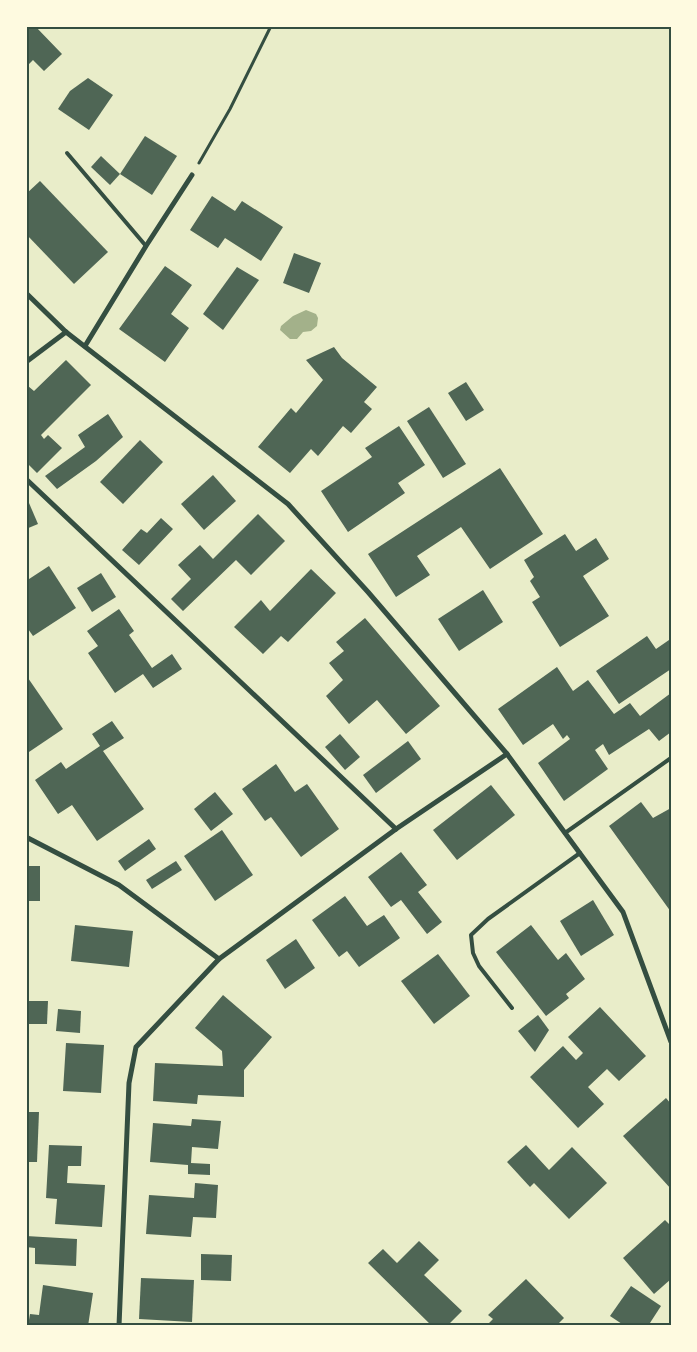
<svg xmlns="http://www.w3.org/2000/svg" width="697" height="1352" font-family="Raleway,sans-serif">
	<rect width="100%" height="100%" fill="#e9edc9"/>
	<path fill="#a3b18a" d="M306,310L316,314L318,318L317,326L311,331L303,332L297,339H290L280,330L281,326L293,316Z"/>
	<g fill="#4f6655">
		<path d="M26,26H35L62,54L44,71L33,60L26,67Z"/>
		<path d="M88,78L113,95L89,130L58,109L70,91Z"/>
		<path d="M145,136L177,156L152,195L120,174Z"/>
		<path d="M101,156L120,174L110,185L91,167Z"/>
		<path d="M40,181L108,252L74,284L26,234V194Z"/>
		<path d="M212,196L235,211L242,201L283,227L261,261L225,238L218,248L190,230Z"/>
		<path d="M294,253L321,263L309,293L283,283Z"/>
		<path d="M165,266L192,285L171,314L189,328L165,362L119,329Z"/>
		<path d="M237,267L259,280L223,330L203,314Z"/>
		<path d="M334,347L342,358L377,387L364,402L372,409L351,433L343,426L318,456L311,449L290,473L258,447L291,408L296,413L323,380L306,360Z"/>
		<path d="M66,360L91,385L41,435L44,439L48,435L62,448L37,473L26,462V388L28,386L34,391Z"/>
		<path d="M466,382L484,410L466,421L448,393Z"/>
		<path d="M429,407L466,464L443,478L407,421Z"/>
		<path d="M108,414L123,437L96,461L57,489L45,476L85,447L78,435Z"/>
		<path d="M399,426L425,465L398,483L405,493L348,532L321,491L372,457L365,448Z"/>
		<path d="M140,440L163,462L123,504L100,482Z"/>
		<path d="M500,468L543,534L490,569L461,527L417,556L430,575L396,597L368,554Z"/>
		<path d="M213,475L236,501L204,530L181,504Z"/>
		<path d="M29,503L38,524L26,529V505Z"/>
		<path d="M258,514L285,541L251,575L236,560L183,611L171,599L191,579L178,565L200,545L213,559Z"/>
		<path d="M161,518L173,529L139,565L122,550L141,529L147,533Z"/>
		<path d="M565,534L576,551L596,538L609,559L583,576L609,616L560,647L532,602L540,597L530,581L534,577L524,560Z"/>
		<path d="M49,566L76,608L33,636L26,626V581Z"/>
		<path d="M311,569L336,593L288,642L281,636L263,654L234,627L261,600L270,611Z"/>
		<path d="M101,573L116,597L92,612L77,588Z"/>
		<path d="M483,590L503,622L459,651L438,619Z"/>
		<path d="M119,609L134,631L129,635L152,668L172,654L182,669L153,688L143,674L115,693L88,653L98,646L87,631Z"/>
		<path d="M365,618L440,706L406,734L377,700L349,724L326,696L343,680L329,663L344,651L336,642Z"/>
		<path d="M647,636L656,649L669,640L671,669L619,704L596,671Z"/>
		<path d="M557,667L573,691L588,680L614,714L630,703L640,716L671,693V732L659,741L649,729L609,755L603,744L595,750L608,769L564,801L538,763L570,739L567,735L563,739L553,724L523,745L498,709Z"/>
		<path d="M28,678L63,729L26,754V679Z"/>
		<path d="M112,721L124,738L103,751L144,809L97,841L72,805L58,814L35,780L61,762L66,769L100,746L92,734Z"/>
		<path d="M340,734L360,757L345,770L325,747Z"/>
		<path d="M408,741L421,759L376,793L363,775Z"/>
		<path d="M276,764L295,792L307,784L339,829L301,857L271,817L265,821L242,789Z"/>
		<path d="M491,785L515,815L457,860L433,830Z"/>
		<path d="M215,792L233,814L211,831L194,809Z"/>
		<path d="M641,802L653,818L671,808V837L669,838L671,841V912L609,826Z"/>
		<path d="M222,830L253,875L215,901L184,856Z"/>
		<path d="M149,839L156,849L125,871L118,861Z"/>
		<path d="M401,852L427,885L418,892L442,922L427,934L401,900L391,907L368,877Z"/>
		<path d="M176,861L182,870L152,889L146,880Z"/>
		<rect x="26" y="866" width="14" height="35"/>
		<path d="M345,896L367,926L384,915L400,938L359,967L347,951L339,957L312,920Z"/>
		<path d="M593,900L614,935L581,956L560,921Z"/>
		<path d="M75,925L133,931L129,967L71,961Z"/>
		<path d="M531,925L558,960L566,953L585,979L566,994L569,998L546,1016L496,952Z"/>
		<path d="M296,939L315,968L285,989L266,960Z"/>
		<path d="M438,954L470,996L434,1024L401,981Z"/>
		<path d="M223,995L272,1037L244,1070V1097L198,1095L197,1104L153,1101L155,1063L223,1066L222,1051L195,1028Z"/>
		<path d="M26,1001H48L47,1024H26Z"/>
		<path d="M600,1007L646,1056L619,1081L607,1069L588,1087L604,1104L578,1128L530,1077L563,1046L576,1060L583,1053L568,1037Z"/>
		<path d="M58,1009L81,1011L80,1033L56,1031Z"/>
		<path d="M538,1015L549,1030L535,1052L518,1031Z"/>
		<path d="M66,1043L104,1045L101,1093L63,1091Z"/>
		<path d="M666,1098L671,1104V1189L623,1136Z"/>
		<path d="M26,1112H39L37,1162H26Z"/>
		<path d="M192,1119L221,1121L218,1149L192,1147L191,1163L210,1164V1175L188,1174V1165L150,1162L153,1123L191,1126Z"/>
		<path d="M49,1145L82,1146L81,1166H68L67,1183L105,1185L102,1227L55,1224L57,1199L46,1198Z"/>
		<path d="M526,1145L549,1170L572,1147L607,1183L569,1219L534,1183L530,1187L507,1162Z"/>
		<path d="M195,1183L218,1185L216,1218L193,1217L191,1237L146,1234L149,1195L194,1198Z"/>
		<path d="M665,1220L671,1226V1279L654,1294L623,1258Z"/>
		<path d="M26,1236L77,1239L76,1266L35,1264V1248L26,1247Z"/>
		<path d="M419,1241L439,1260L424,1275L462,1311L447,1326H432L368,1263L383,1249L397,1263Z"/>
		<path d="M201,1254L232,1255L231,1281L201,1280Z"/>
		<path d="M141,1278L194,1280L192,1322L139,1319Z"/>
		<path d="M526,1279L564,1318L556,1326H486L493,1319L488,1315Z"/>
		<path d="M43,1285L93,1293L88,1326H28L30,1314L39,1315Z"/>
		<path d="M631,1286L661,1306L648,1326H625L610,1316Z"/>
	</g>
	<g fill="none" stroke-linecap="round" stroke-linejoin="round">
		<path stroke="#344e41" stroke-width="3" d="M199,163L230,109L271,26"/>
		<g stroke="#344e41" stroke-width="4">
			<path d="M67,153L146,246"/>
			<path d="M565,833L671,758"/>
			<path d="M512,1008L479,966L473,953L471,935L488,919L580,853"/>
		</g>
		<g stroke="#344e41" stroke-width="5">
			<path d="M26,293L66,332L288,504L368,592L507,754L623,912L671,1042"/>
			<path d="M85,346L146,246L192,175"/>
			<path d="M26,362L66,332"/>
			<path d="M26,479L396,829"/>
			<path d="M26,837L119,885L219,959"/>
			<path d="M119,1326L129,1083L136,1047L219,959L396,829L507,754"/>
		</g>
	</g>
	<rect width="697" height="1352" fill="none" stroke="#fefae0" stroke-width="55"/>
	<rect x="28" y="28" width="642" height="1296" fill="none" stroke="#344e41" stroke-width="2"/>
</svg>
